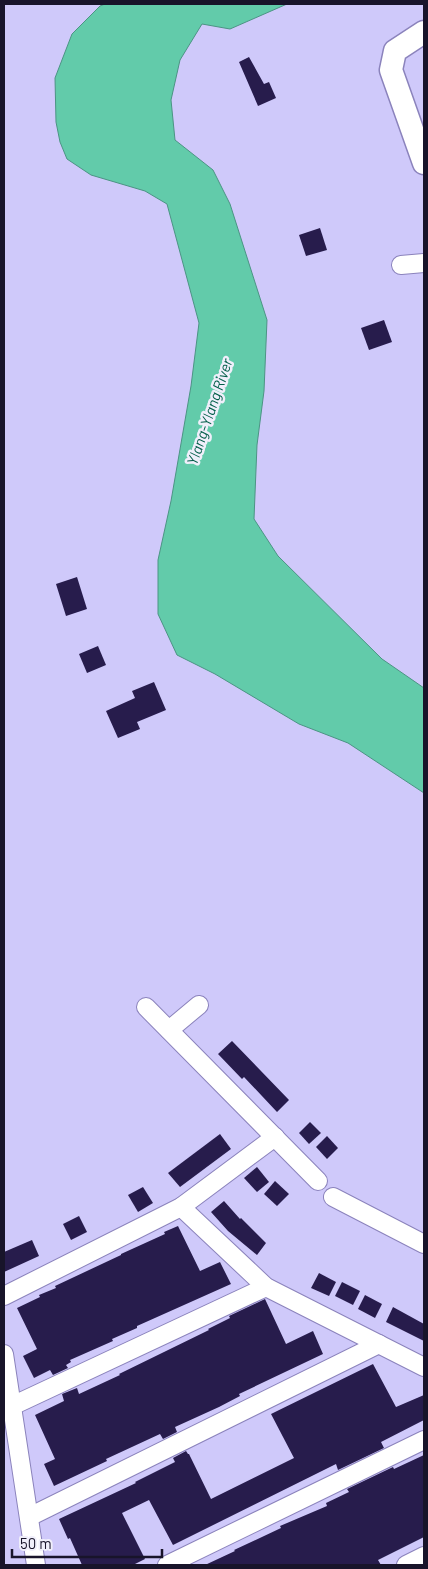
<svg xmlns="http://www.w3.org/2000/svg" width="428" height="1569" font-family="Barlow,sans-serif">
	<rect width="100%" height="100%" fill="#cfc9fa"/>
	<path fill="#62cbaa" stroke="#4c9484" d="M105,4H287L230,29L202,24L180,60L171,100L175,140L213,170L230,204L267,320L264,391L257,445L254,519L278,556L382,659L424,688V793L348,743L299,724L215,674L177,655L158,614V560L171,501L191,386L199,323L167,204L145,191L91,175L67,159L60,142L56,122L55,78L72,34L100,6Z"/>
	<g fill="#271c4c">
		<path d="M249,57L264,84L269,82L276,98L258,106L239,62Z"/>
		<path d="M320,228L327,250L306,256L299,235Z"/>
		<path d="M384,320L392,342L369,350L361,328Z"/>
		<path d="M77,577L87,609L66,616L56,584Z"/>
		<path d="M98,646L106,665L87,673L79,654Z"/>
		<path d="M154,682L166,710L137,722L140,729L118,738L106,711L135,698L132,691Z"/>
		<path d="M232,1041L289,1100L277,1112L244,1077L242,1079L218,1054Z"/>
		<path d="M310,1122L321,1133L309,1144L299,1133Z"/>
		<path d="M220,1134L231,1149L180,1187L168,1173Z"/>
		<path d="M327,1136L338,1148L327,1159L316,1147Z"/>
		<path d="M257,1167L269,1182L257,1192L244,1178Z"/>
		<path d="M275,1181L289,1194L277,1206L264,1194Z"/>
		<path d="M143,1187L153,1203L138,1212L128,1195Z"/>
		<path d="M224,1201L240,1219L241,1218L266,1243L257,1255L228,1231L211,1212Z"/>
		<path d="M79,1216L87,1232L71,1240L63,1224Z"/>
		<path d="M178,1226L200,1271L220,1262L231,1284L137,1326V1328L112,1339L113,1341L70,1360L71,1362L66,1365L68,1368L53,1375L50,1370L34,1378L23,1356L37,1349L17,1308L40,1297L39,1295L56,1288L55,1286L121,1255V1254L165,1234L164,1232Z"/>
		<path d="M32,1240L39,1256L4,1272V1252Z"/>
		<path d="M319,1273L336,1282L329,1296L311,1288Z"/>
		<path d="M342,1282L360,1291L353,1305L335,1296Z"/>
		<path d="M365,1295L382,1304L375,1318L358,1309Z"/>
		<path d="M265,1299L286,1344L313,1331L323,1354L239,1394L240,1396L219,1407L175,1427L177,1432L163,1439L160,1434L106,1459L107,1461L54,1486L44,1464L55,1459L35,1415L64,1401L62,1394L77,1388L79,1394L120,1375L119,1374L209,1330L208,1329L230,1318L229,1316Z"/>
		<path d="M393,1307L424,1324V1341L386,1322Z"/>
		<path d="M373,1364L396,1407L424,1395V1420L381,1442L384,1448L338,1470L336,1464L173,1545L149,1500L122,1513L145,1559L133,1565H82L70,1538L68,1539L59,1519L136,1483L135,1482L175,1462L173,1458L186,1451L188,1454H189L211,1499L294,1458L271,1414Z"/>
		<path d="M424,1455V1537L378,1560L381,1565H205L235,1551L234,1550L281,1528L280,1526L327,1506L326,1503L349,1492L347,1489L393,1467L394,1469Z"/>
	</g>
	<g fill="none" stroke-linecap="round" stroke-linejoin="round">
		<g stroke="#8b83bc" stroke-width="20">
			<g id="minor">
				<path d="M401,265L424,263"/>
				<path d="M146,1007L318,1181"/>
				<path d="M169,1030L199,1005"/>
				<path d="M333,1197L424,1244"/>
				<path d="M181,1207L266,1287L424,1367"/>
				<path d="M4,1296L181,1207L275,1137"/>
				<path d="M4,1354L36,1565"/>
				<path d="M12,1406L266,1287"/>
				<path d="M29,1517L379,1344"/>
				<path d="M167,1565L424,1440"/>
				<path d="M406,1565L424,1556"/>
			</g>
		</g>
		<g stroke="#8b83bc" stroke-width="25">
			<path id="tertiary" d="M424,32L395,51L391,70L424,163"/>
		</g>
		<use href="#minor" stroke="#fff" stroke-width="18"/>
		<use href="#tertiary" stroke="#fff" stroke-width="22"/>
	</g>
	<g text-anchor="middle" stroke-width="5" stroke-linejoin="round" paint-order="stroke">
		<g font-size="15" font-style="italic" fill="#045f4a" stroke="#f0effb">
			<text transform="translate(210 412) rotate(-71)" y="5">Ylang-Ylang River</text>
		</g>
	</g>
	<rect width="428" height="1569" fill="none" stroke="#18142a" stroke-width="10"/>
	<path d="M12 1549v8h150v-8" fill="none" stroke="#18142a" stroke-width="2.5"/>
	<text x="20" y="1549" font-size="15" fill="#18142a" stroke="#f0effb" stroke-width="4" paint-order="stroke">50 m</text>
</svg>
